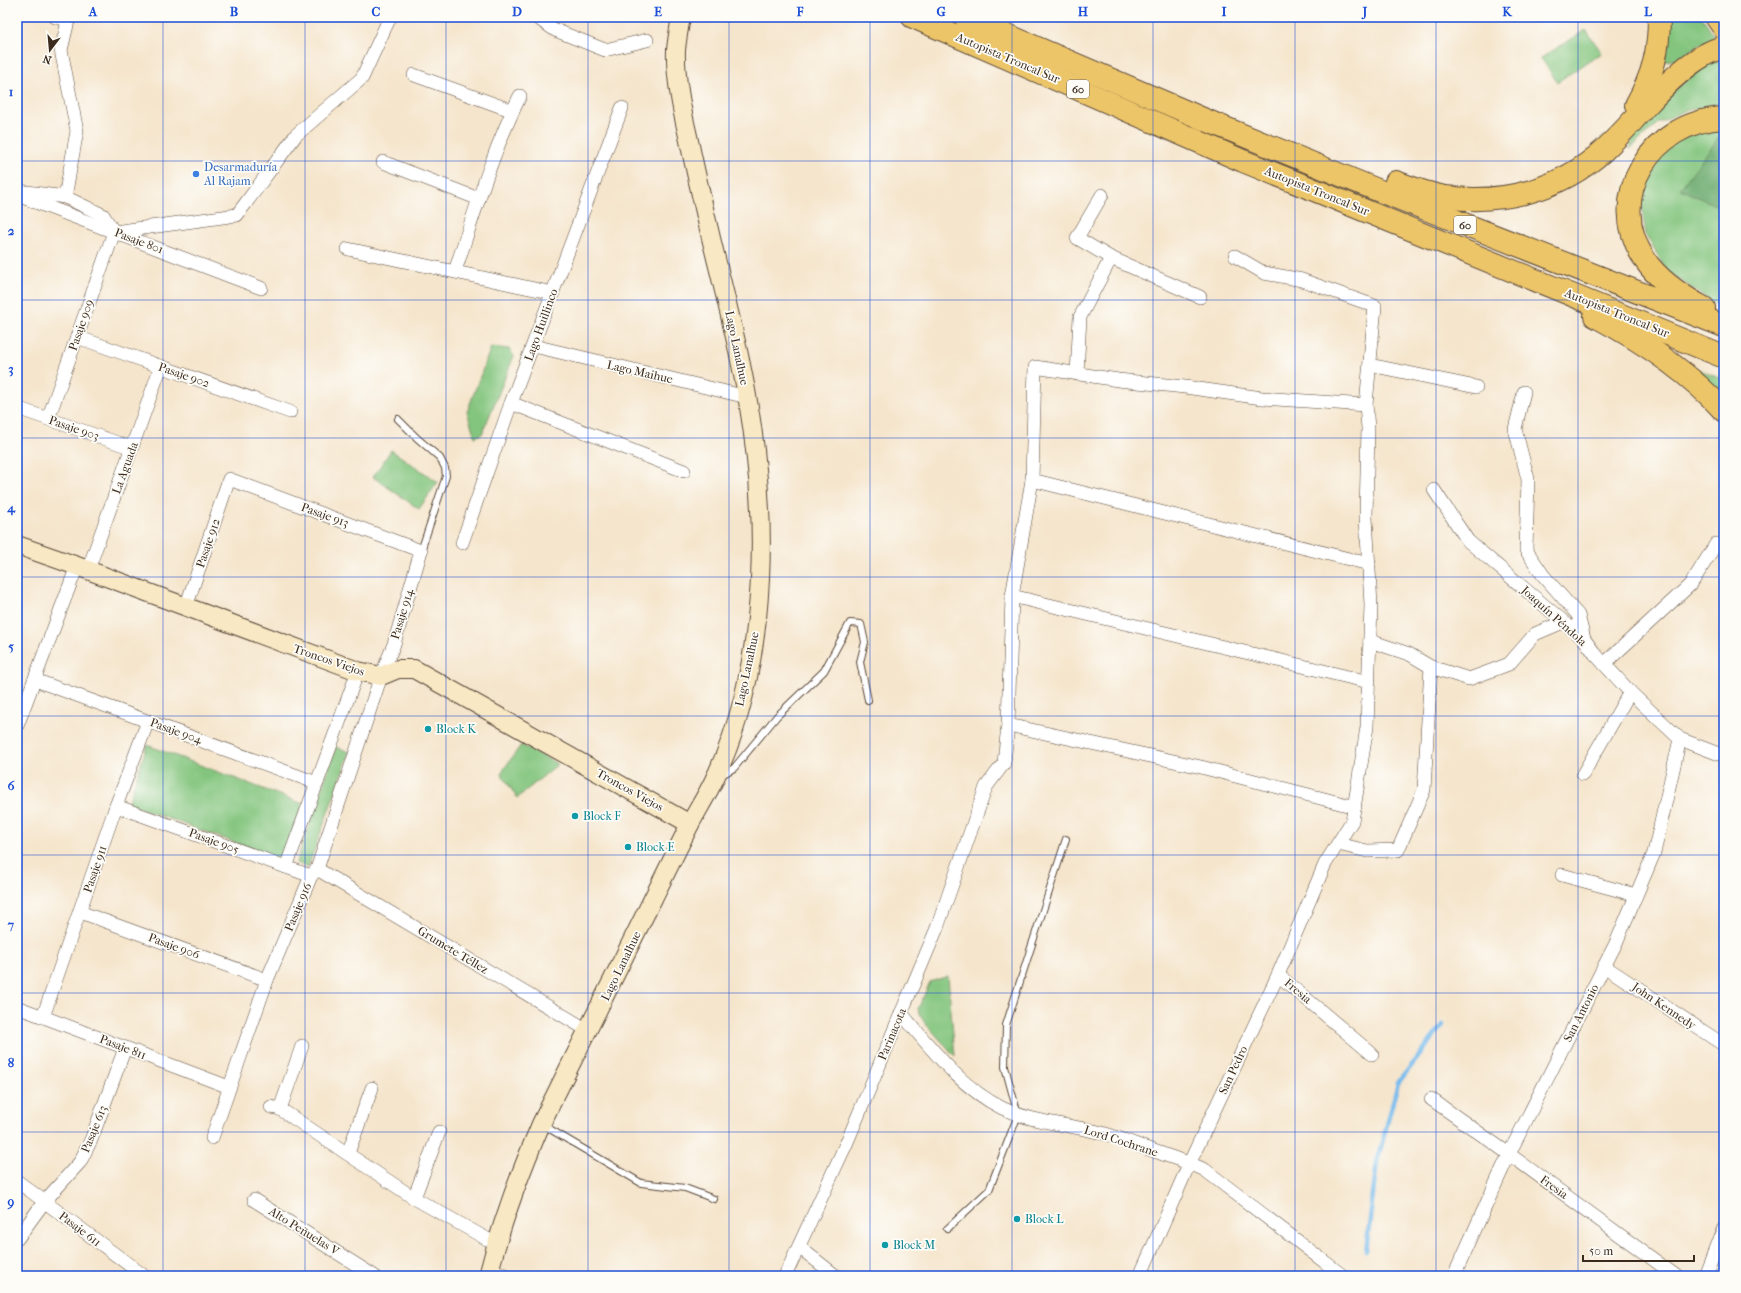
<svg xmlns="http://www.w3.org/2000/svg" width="1741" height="1293" font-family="'IM FELL French Canon',serif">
	<rect width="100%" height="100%" fill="#fdfcf7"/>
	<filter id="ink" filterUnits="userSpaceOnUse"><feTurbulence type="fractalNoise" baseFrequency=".025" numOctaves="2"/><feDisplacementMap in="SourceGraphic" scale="8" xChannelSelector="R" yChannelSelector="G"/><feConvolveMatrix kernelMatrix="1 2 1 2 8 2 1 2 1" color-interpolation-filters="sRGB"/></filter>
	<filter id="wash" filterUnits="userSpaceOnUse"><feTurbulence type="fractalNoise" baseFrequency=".012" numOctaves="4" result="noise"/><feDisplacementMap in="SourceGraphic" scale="16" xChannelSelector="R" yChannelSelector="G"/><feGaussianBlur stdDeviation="0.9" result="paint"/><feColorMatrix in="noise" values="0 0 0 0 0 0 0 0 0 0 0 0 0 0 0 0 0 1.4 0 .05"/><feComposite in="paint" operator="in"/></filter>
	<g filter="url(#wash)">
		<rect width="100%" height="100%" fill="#f5e5cc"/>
		<g fill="#83c57e" stroke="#5f784e">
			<path d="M1671,17H1702L1715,36L1676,59L1664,62Z"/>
			<path d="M1586,30L1602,53L1557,82L1541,58Z"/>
			<path d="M1711,59L1722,63L1724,66V104H1720L1684,111L1658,123L1630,149L1635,124Z"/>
			<path d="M1713,129L1724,131V308L1711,302L1666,270L1646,235L1640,197L1654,163L1679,138Z"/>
			<path d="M491,347L509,349L514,356L482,434L475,437L467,412Z"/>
			<path d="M1683,363L1724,380V403Z"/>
			<path d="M391,450L438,482L419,509L373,477Z"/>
			<path d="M147,745L303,804L283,860L128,804Z"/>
			<path d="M521,745L558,764L517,798L501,773Z"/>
			<path d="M336,747L350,752L308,867L296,863Z"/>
			<path d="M948,976L955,1056L924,1022L918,1009L930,982Z"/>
		</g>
		<path fill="#6aaa6d" stroke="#526a46" d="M1719,137H1724V209L1680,189Z"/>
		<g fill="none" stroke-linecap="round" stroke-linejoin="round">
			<path stroke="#76bbed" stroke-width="4.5" d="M1366,1251L1377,1162L1398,1083L1443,1025"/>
		</g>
	</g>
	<g filter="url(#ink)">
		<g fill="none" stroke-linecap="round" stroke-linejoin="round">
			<g stroke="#574638" stroke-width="8">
				<g id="lane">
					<path d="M398,419L417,438L440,458L445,468L446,476L421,551"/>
					<path d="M720,776L734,768L777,716L824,671L850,623L861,624L865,642L860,662L868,700"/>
					<path d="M543,1125L641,1183L685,1188L714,1199"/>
					<path d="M947,1229L989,1190L1018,1115L1005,1067L1006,1025L1066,839"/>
				</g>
			</g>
			<g stroke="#574638" stroke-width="14">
				<g id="street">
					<path d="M55,17L69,20"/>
					<path d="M536,17L555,30L605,50L647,40"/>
					<path d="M414,75L513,111"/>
					<path d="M383,162L479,199"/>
					<path d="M19,191L65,197L103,215L114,232"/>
					<path d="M17,195L261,288"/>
					<path d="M1102,195L1077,238L1111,258L1200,297"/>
					<path d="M65,197L77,131L61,50L69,17"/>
					<path d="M114,232L237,215L296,135L362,78L390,17"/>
					<path d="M348,249L553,293"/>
					<path d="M455,271C474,214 493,150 520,96"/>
					<path d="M77,337L290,412"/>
					<path d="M534,346L747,397"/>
					<path d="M1370,365L1476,387"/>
					<path d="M1077,374L1080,317L1111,258"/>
					<path d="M1524,392L1515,429L1528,479L1526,550L1543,575L1578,615L1584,639"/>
					<path d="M511,403L684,471"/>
					<path d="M17,408L132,448"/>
					<path d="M48,419L114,232"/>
					<path d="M1032,480L1369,564"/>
					<path d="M1434,490L1468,541L1584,639L1595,654L1630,692L1680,739L1724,756"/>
					<path d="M462,543L511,403L622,108"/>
					<path d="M88,570L161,366"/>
					<path d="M1012,596L1369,682"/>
					<path d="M186,607L229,479L421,551L394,644L381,676L317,869L311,876L267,980L212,1138"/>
					<path d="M1370,641L1409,654L1431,667L1469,679L1509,664L1535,634L1563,622"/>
					<path d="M1604,664L1691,584L1716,544H1724"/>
					<path d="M35,680L317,783"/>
					<path d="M1008,725L1201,767L1355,807"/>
					<path d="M17,726L77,566"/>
					<path d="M1583,774L1630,692"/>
					<path d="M116,806L311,876"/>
					<path d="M1338,844L1367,851L1398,850L1424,790L1431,667"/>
					<path d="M286,867L358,671"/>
					<path d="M317,869L589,1031"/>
					<path d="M1562,875L1636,895"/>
					<path d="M80,912L267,980"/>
					<path d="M1604,966L1724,1045"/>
					<path d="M1278,975L1372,1054"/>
					<path d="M17,1007L229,1087"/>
					<path d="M901,1013C931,1048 960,1087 1002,1108C1033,1123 1069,1124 1102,1133C1121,1138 1139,1146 1157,1152C1173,1158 1189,1162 1205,1170L1343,1276"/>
					<path d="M43,1017L116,806L148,721"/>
					<path d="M1431,1099L1509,1154L1676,1276"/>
					<path d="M271,1107L280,1109L414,1198L487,1239L497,1243"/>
					<path d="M280,1109L302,1046"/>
					<path d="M348,1153L372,1088"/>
					<path d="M17,1181L144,1276"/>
					<path d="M414,1198L439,1132"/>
					<path d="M254,1200L374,1276"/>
					<path d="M17,1239L44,1202L80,1162L91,1140L125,1048"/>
					<path d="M799,1247L836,1276"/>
					<path d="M490,1268L506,1276"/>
					<path d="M785,1276L847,1142L937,928L986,787L1004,763L1008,725L1012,596L1032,480L1035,367L1118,380L1185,387L1262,398L1366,405"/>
					<path d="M1140,1276L1190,1162L1278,975L1325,864L1352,821L1367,727L1371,605L1366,517L1368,428L1366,405L1375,306L1302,280L1264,273L1235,256"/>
					<path d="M1454,1276L1509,1154L1616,943L1654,853L1680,739"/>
					<path d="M1705,1276L1724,1227"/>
				</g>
			</g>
			<g stroke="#574638" stroke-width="20">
				<g id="secondary">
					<path d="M17,545L77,566L358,671L381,676L398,669H414L690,824"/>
					<path d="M488,1276C501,1224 520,1173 541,1124L690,824C698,809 707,795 714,780C761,683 768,555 755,450C747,378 728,308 711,238C703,204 695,170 688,136C682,111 675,76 676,50C677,39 679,28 681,17"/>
				</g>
			</g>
			<g stroke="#574638" stroke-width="22">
				<path id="primary" d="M1715,17L1724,30"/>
			</g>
			<g stroke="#574638" stroke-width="24">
				<g id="highway">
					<path d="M913,17L1243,161L1724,357"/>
					<path d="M965,17L1208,121L1380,191L1724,326"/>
					<path d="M1636,105C1653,75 1659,52 1659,17"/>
					<path d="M1396,182C1412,188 1428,194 1445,197C1502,205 1560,190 1603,151C1618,137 1632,122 1645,107C1665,85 1695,54 1724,47"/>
					<path d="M1704,308C1682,296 1659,281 1645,260C1603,197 1652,121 1724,118"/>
					<path d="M1595,316C1642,341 1688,371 1724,411"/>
				</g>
			</g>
			<use href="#lane" stroke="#fff" stroke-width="6"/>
			<use href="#street" stroke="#fff" stroke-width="13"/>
			<use href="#secondary" stroke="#f8e8c3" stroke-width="18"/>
			<use href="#primary" stroke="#edc569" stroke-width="20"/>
			<use href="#highway" stroke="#edc569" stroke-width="22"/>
		</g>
	</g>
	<path fill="none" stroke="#1d4ed8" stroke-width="1" stroke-opacity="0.55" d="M163,17V1276M305,17V1276M446,17V1276M588,17V1276M729,17V1276M870,17V1276M1012,17V1276M1153,17V1276M1295,17V1276M1436,17V1276M1578,17V1276M17,161H1724M17,300H1724M17,438H1724M17,577H1724M17,716H1724M17,855H1724M17,993H1724M17,1132H1724"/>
	<circle fill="#3f7fe0" stroke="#fdfcf7" stroke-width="1.5" cx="196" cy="174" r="4"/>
	<g fill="#0f9aa8" stroke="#fdfcf7" stroke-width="1.5">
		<circle cx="428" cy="729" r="4"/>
		<circle cx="575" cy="816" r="4"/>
		<circle cx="628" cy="847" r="4"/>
		<circle cx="1017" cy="1219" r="4"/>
		<circle cx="885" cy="1245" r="4"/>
	</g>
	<g text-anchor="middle" stroke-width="3.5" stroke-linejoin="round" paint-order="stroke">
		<g fill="#fdfcf7" stroke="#75695f" stroke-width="1">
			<rect x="1067" y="80" width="22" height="18" rx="3"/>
			<rect x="1454" y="216" width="22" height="18" rx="3"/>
		</g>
		<g font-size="11" font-weight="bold" fill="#3b2a1e">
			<text x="1078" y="93">60</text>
			<text x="1465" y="229">60</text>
		</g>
		<g font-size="12" fill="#3b2a1e" stroke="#fdfcf7">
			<text transform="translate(1008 58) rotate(23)" y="4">Autopista Troncal Sur</text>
			<text transform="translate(1317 191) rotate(22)" y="4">Autopista Troncal Sur</text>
			<text transform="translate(139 241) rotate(21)" y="4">Pasaje 801</text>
			<text transform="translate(1617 313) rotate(22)" y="4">Autopista Troncal Sur</text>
			<text transform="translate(81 325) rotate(-71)" y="4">Pasaje 909</text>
			<text transform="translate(541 325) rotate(-70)" y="4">Lago Huillinco</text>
			<text transform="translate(737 348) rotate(78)" y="4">Lago Lanalhue</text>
			<text transform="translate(640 372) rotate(13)" y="4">Lago Maihue</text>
			<text transform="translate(184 375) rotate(19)" y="4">Pasaje 902</text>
			<text transform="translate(74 428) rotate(19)" y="4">Pasaje 903</text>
			<text transform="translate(125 468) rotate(-70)" y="4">La Aguada</text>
			<text transform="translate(325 515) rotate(20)" y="4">Pasaje 913</text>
			<text transform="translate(208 543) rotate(-71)" y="4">Pasaje 912</text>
			<text transform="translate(402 614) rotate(-73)" y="4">Pasaje 914</text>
			<text transform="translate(1554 616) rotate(42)" y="4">Joaquín Péndola</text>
			<text transform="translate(329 660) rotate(19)" y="4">Troncos Viejos</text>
			<text transform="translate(747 669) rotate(-78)" y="4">Lago Lanalhue</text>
			<text transform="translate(176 731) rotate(20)" y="4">Pasaje 904</text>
			<text transform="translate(630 790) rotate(29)" y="4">Troncos Viejos</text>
			<text transform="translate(214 841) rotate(20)" y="4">Pasaje 905</text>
			<text transform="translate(95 869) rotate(-71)" y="4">Pasaje 911</text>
			<text transform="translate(298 907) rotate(-67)" y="4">Pasaje 916</text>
			<text transform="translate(174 946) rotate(20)" y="4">Pasaje 906</text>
			<text transform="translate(453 950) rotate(31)" y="4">Grumete Téllez</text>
			<text transform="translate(621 966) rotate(-64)" y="4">Lago Lanalhue</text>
			<text transform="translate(1298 991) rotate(40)" y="4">Fresia</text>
			<text transform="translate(1664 1006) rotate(34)" y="4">John Kennedy</text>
			<text transform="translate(1581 1013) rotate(-63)" y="4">San Antonio</text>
			<text transform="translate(892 1034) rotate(-67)" y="4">Parinacota</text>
			<text transform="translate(123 1047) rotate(21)" y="4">Pasaje 811</text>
			<text transform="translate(1233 1070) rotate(-65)" y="4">San Pedro</text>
			<text transform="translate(94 1129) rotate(-68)" y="4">Pasaje 613</text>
			<text transform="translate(1121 1141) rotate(18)" y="4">Lord Cochrane</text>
			<text transform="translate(1554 1187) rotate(36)" y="4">Fresia</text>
			<text transform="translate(80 1229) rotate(37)" y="4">Pasaje 611</text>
			<text transform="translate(304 1231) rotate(32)" y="4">Alto Peñuelas V</text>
		</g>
		<g font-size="12" fill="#366cbe" stroke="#fdfcf7" text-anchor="start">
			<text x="204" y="171">Desarmaduría<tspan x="204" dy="14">Al Rajam</tspan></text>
		</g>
		<g font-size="12" fill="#0d838f" stroke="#fdfcf7" text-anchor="start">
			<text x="436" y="733">Block K</text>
			<text x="583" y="820">Block F</text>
			<text x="636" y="851">Block E</text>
			<text x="1025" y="1223">Block L</text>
			<text x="893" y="1249">Block M</text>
		</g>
	</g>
	<rect width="1741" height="1293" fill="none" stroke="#fdfcf7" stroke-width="44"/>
	<g transform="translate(50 50) rotate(196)" stroke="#fdfcf7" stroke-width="3" paint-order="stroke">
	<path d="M0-3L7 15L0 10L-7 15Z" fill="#3b2a1e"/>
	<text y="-6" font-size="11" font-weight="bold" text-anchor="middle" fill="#3b2a1e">N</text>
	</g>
	<path d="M1583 1255v6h111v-6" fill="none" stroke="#3b2a1e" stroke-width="2"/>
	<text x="1589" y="1255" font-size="12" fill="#3b2a1e" stroke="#fdfcf7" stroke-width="3" paint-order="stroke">50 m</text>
	<rect x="22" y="22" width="1697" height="1249" fill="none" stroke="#1d4ed8" stroke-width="1.5"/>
	<g font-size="13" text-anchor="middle" font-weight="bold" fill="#1d4ed8">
		<text x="93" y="16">A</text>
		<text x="234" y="16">B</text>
		<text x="376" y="16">C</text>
		<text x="517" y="16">D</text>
		<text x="658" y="16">E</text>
		<text x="800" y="16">F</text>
		<text x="941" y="16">G</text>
		<text x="1083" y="16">H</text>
		<text x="1224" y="16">I</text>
		<text x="1365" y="16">J</text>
		<text x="1507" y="16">K</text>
		<text x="1648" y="16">L</text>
		<text x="11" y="96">1</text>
		<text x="11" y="235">2</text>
		<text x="11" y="373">3</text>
		<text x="11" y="512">4</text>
		<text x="11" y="651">5</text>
		<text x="11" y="790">6</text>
		<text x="11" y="929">7</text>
		<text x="11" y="1067">8</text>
		<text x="11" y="1206">9</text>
	</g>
</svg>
